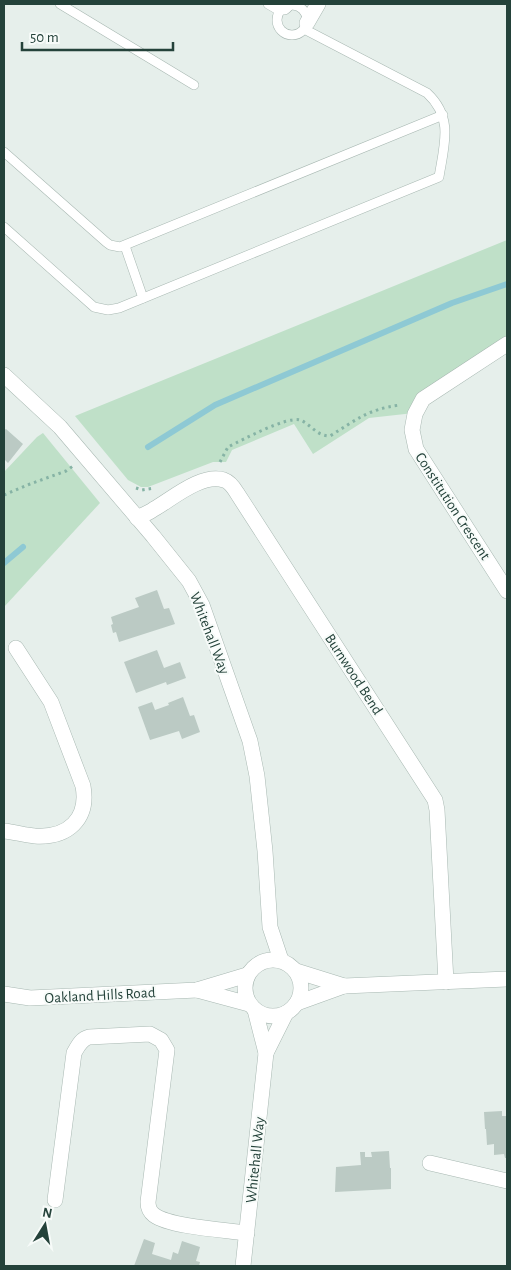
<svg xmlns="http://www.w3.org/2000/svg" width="511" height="1270" font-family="'Alegreya Sans',sans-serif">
	<rect width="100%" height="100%" fill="#e6efeb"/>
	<g fill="#bfe0c8">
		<path d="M507,240V343L414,413L369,418L313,454L294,424L232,450L226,462H213L148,487H141L128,480L75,416Z"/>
		<path d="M43,433L100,503L4,607V472L37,437Z"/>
	</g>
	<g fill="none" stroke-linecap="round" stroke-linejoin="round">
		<g stroke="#8ec9d4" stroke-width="6">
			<path d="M148,447L215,405L452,303L507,284"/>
			<path d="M4,563L23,547"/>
		</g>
	</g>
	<g fill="#bbcac4">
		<path d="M6,429L23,444L8,463L5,460L4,462V430Z"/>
		<path d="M157,590L164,609L169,608L175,624L119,642L116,632L113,633L111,625L113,624L111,617L139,607L135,598Z"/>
		<path d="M157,650L164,668L180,662L186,678L167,685L166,682L136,693L124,662Z"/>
		<path d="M183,697L190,716L194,715L200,732L182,739L179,731L150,740L138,707L152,702L155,710L169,705L168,703Z"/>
		<path d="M502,1111V1116H507V1158H505L504,1154L494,1155V1144L487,1145L486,1129H485L484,1112Z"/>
		<path d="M389,1151L390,1168H391V1189L335,1192L336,1167L361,1165L360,1152H365V1157H372L371,1152Z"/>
		<path d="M144,1239L155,1243L152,1254L171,1260L173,1252L178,1254L182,1241L200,1247L196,1261L200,1262L199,1266H134Z"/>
	</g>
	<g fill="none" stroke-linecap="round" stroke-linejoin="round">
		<g stroke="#a8b8b2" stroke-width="10">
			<g id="lane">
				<path d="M60,4L194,85"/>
				<path d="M268,4L280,11"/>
				<circle cx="292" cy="20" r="15"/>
				<path d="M4,152L106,242L110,245L120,247L443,115"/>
				<path d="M4,227L94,307L108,310L119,308L439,177C444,145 454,118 427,93L304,29"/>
				<path d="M125,246L143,298"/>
			</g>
		</g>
		<g stroke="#a8b8b2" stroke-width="16">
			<g id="street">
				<path d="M284,7L287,4"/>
				<path d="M307,23L318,4"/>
				<path d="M507,344L423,399L415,414L412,430L416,449L507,591"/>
				<path d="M4,375L60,427L153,536L189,581L202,605L250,741L257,776L265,851L270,927L281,960"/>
				<path d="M137,518C142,515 149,513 154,509C172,499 201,473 224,480C230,482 234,488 237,493L435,800L437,810L446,982"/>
				<path d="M4,831C14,832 25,835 35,836C68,838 89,819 83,786L51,702L16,648"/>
				<circle cx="273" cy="988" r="28"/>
				<path d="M296,971L344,986"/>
				<path d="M197,990L249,1004"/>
				<path d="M4,994L30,998L197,990L247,975"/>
				<path d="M297,1003L344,986L507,979"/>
				<path d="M266,1053L286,1013"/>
				<path d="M430,1163L507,1181"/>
				<path d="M55,1200L74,1053C78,1046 81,1039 89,1037L150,1034L161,1040L167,1050L148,1202C148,1207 150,1212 154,1215C170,1227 226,1230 247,1233"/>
				<path d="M243,1266L266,1053L255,1010"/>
			</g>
		</g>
		<g stroke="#86b3a5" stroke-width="3" stroke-dasharray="2.5 4" stroke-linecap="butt">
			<path d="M220,462L228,447C242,440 287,416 300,420C311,424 316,436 330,436C356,420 368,409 400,405"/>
			<path d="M136,488L142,490L154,488"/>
			<path d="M4,495L30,484L66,471L73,466"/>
		</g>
		<use href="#lane" stroke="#fff" stroke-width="9"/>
		<use href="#street" stroke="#fff" stroke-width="15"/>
	</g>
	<g text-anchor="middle" stroke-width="4" stroke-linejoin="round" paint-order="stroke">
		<g font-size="15" fill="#24423a" stroke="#f7fbf9">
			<text transform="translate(453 506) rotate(57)" y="5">Constitution Crescent</text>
			<text transform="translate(210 633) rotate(69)" y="5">Whitehall Way</text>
			<text transform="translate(354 674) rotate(57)" y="5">Burnwood Bend</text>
			<text transform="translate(100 995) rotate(-3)" y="5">Oakland Hills Road</text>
			<text transform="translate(255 1160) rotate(-84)" y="5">Whitehall Way</text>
		</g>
	</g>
	<rect width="511" height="1270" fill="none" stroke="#24423a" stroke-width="10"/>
	<g transform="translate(45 1225) rotate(11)" stroke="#f7fbf9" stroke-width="4" paint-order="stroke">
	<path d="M0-4L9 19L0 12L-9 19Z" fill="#24423a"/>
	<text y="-8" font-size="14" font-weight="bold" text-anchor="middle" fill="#24423a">N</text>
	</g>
	<path d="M22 42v8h151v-8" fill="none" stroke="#24423a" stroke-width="2.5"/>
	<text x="30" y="42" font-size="15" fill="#24423a" stroke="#f7fbf9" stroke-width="4" paint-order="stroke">50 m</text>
</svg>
